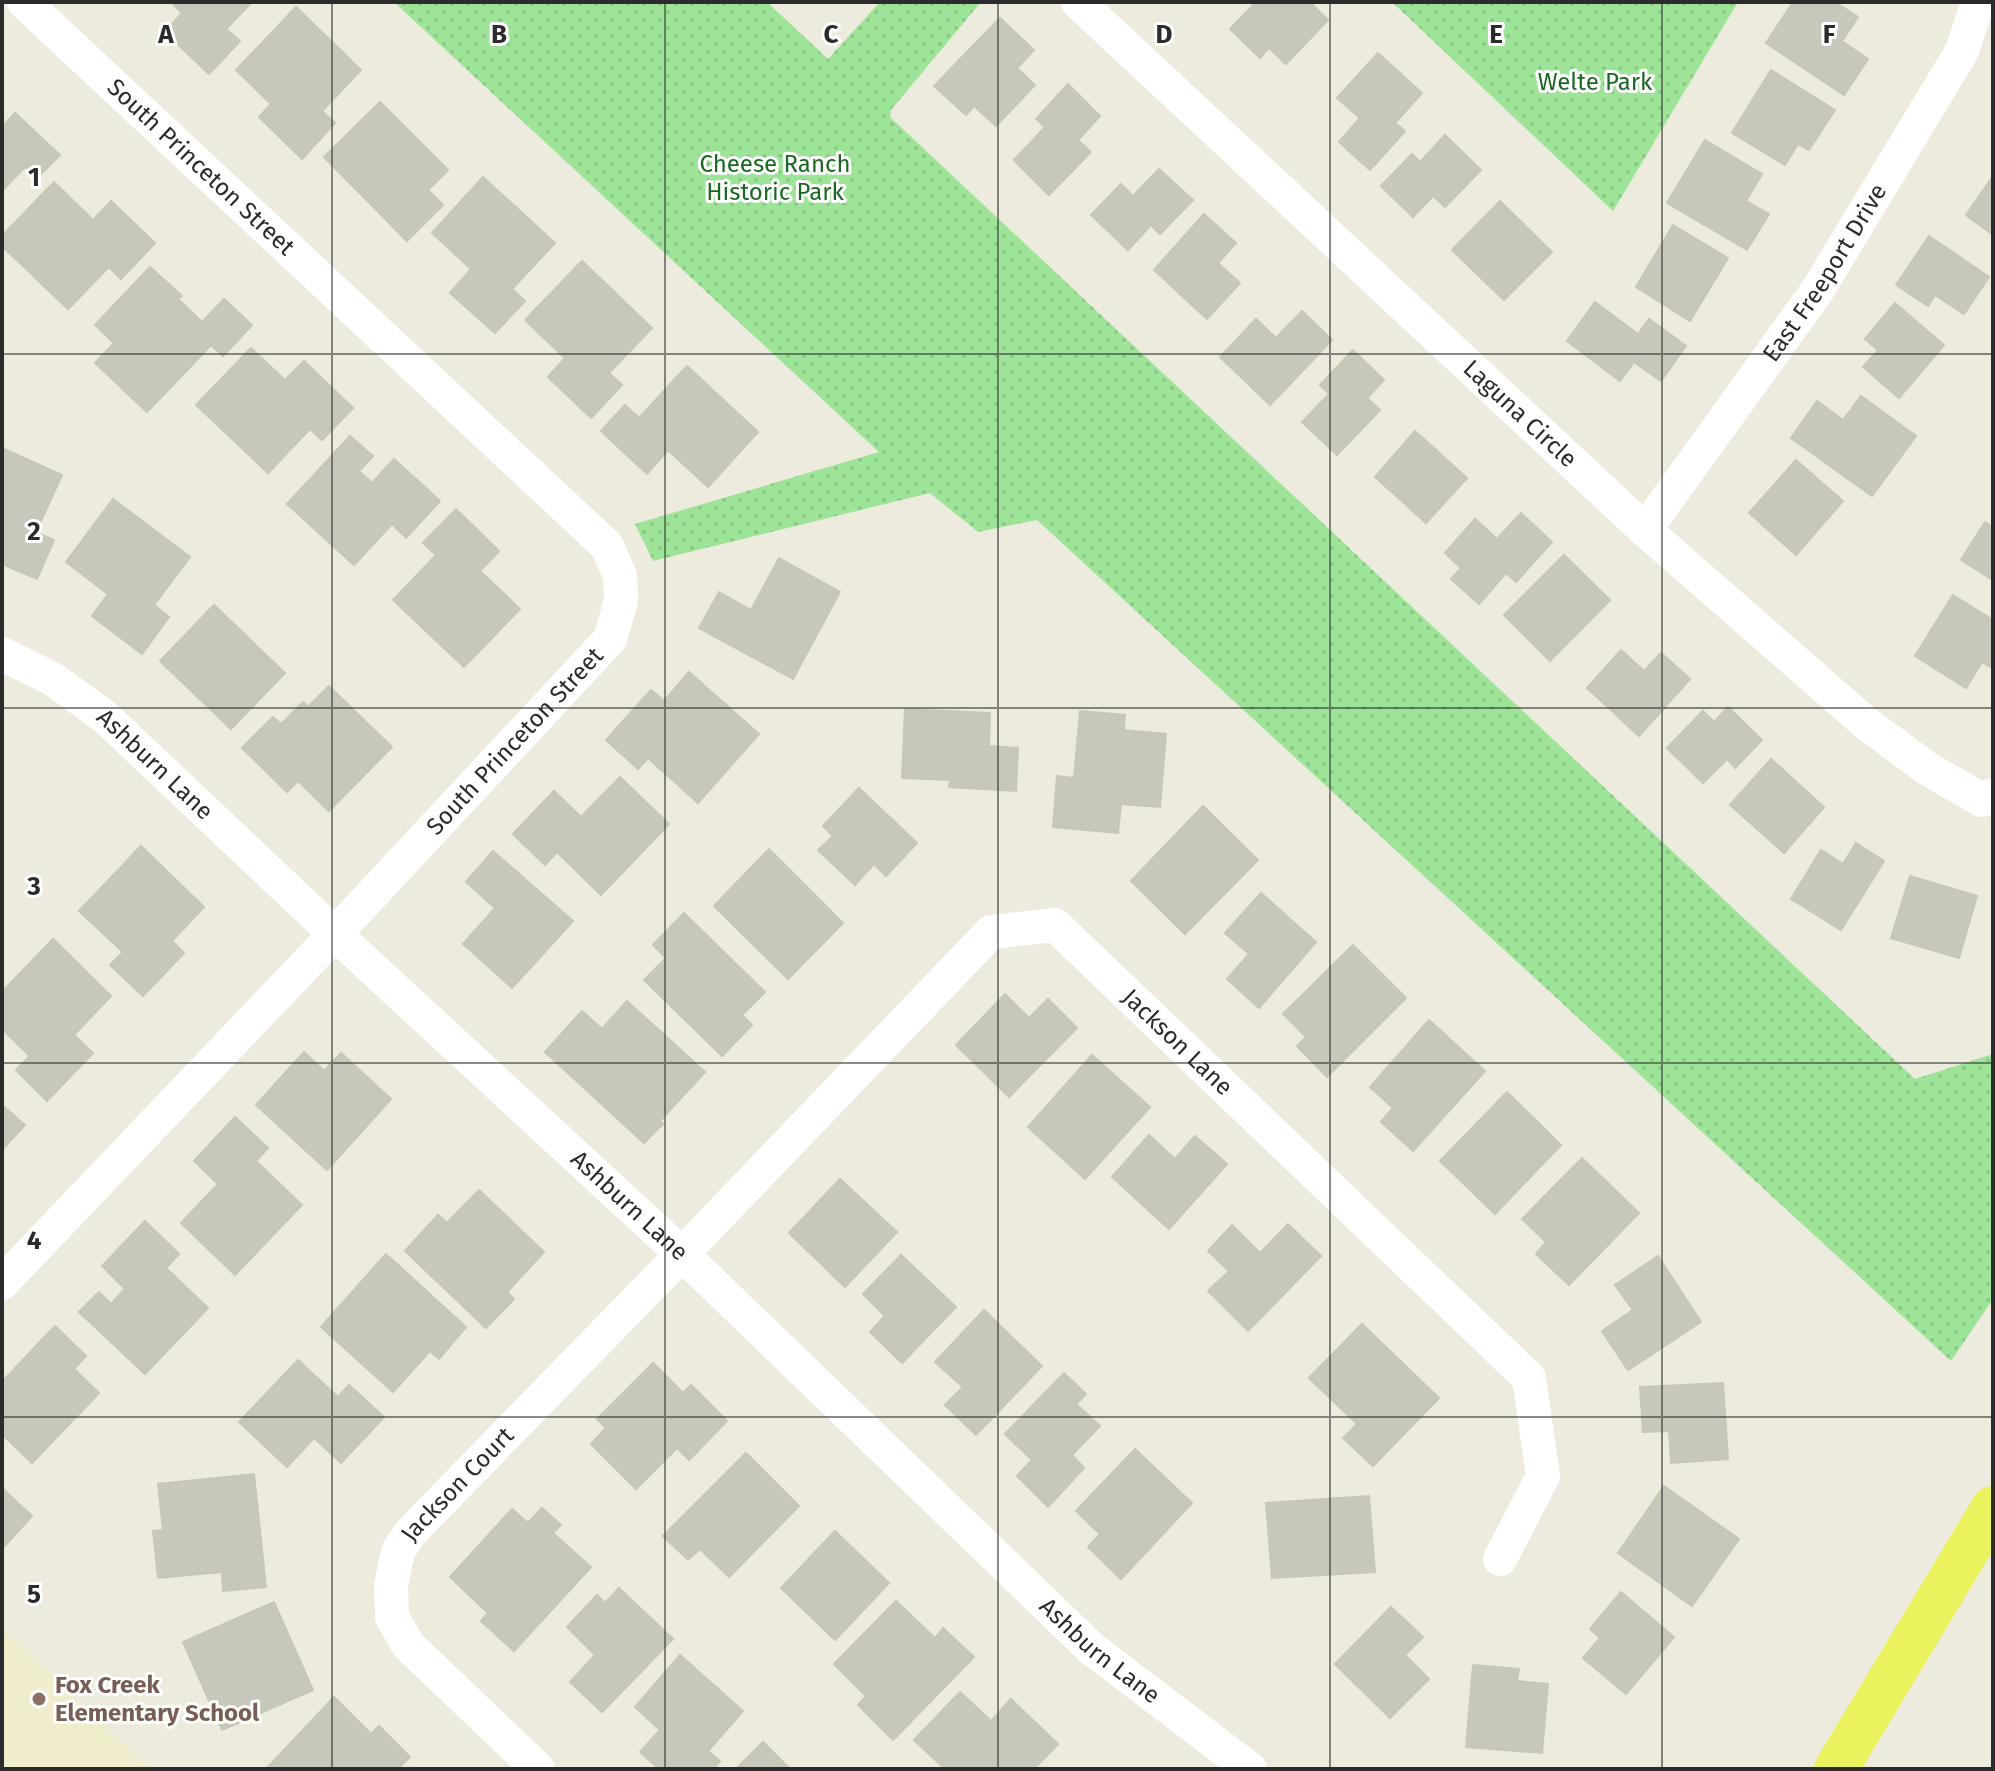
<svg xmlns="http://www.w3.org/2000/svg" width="1995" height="1771" font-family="'Fira Sans',sans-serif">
	<defs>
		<pattern id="park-dots" width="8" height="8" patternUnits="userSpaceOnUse" patternTransform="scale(2)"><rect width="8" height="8" fill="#9de499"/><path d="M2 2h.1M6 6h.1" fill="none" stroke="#87c484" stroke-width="1.8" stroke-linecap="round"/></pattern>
	</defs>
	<rect width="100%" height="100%" fill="#edebdd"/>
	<path fill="#efedcc" d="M2,1628L150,1769H2Z"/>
	<g fill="url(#park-dots)">
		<path d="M394,2H767L828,59L880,2H981L891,110L890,117L1915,1079L1993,1054V1299L1951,1361L1037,520L978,532L930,493L653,561L635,524L879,452Z"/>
		<path d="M1392,2H1738L1613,211Z"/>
	</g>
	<g fill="#c8c7bc" stroke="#c8c7b6" stroke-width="2">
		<path d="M171,2H252L226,29L240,41L209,74L165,32L182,13Z"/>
		<path d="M1256,2H1310L1328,20L1286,64L1269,48L1260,58L1230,29Z"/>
		<path d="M1793,2H1835L1858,17L1842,41L1868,59L1844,95L1766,43Z"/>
		<path d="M296,7L361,70L322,111L335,123L302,159L259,117L271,104L236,70Z"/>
		<path d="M1000,18L1034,50L1017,68L1035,85L996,126L974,106L966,115L934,86Z"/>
		<path d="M1378,53L1422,93L1395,123L1405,131L1370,170L1339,142L1360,118L1337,98Z"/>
		<path d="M1771,70L1835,110L1809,150L1798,144L1785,165L1732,133Z"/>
		<path d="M1068,84L1100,116L1078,140L1091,152L1049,195L1014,160L1045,127L1036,119Z"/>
		<path d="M380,102L448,170L428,190L443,205L407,241L324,157Z"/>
		<path d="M15,113L60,155L37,178L25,167L2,191V127Z"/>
		<path d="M1445,135L1481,170L1445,207L1433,196L1413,217L1381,186L1412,154L1420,162Z"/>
		<path d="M1705,140L1762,174L1746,201L1769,214L1747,250L1667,203Z"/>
		<path d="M1159,169L1193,200L1160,234L1151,225L1128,250L1091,215L1121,184L1133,196Z"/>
		<path d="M1993,176V235L1966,215Z"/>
		<path d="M483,177L555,243L512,289L525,301L495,333L450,293L471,269L432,233Z"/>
		<path d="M54,182L93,220L111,201L155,243L121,279L109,267L68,309L2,246V236Z"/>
		<path d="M1500,201L1552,252L1504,300L1452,250Z"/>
		<path d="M1204,214L1236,243L1218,263L1240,283L1207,319L1154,270Z"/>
		<path d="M1673,225L1728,258L1690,321L1636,287Z"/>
		<path d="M1929,236L1989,277L1964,314L1935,295L1928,306L1896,285Z"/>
		<path d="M582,261L652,328L609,373L622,385L591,418L548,377L565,358L525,320Z"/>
		<path d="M150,267L182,296L178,299L202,322L224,299L252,325L223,356L211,345L147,412L95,363L114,343L95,325Z"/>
		<path d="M1595,302L1638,334L1649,319L1686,346L1661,381L1634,362L1620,381L1567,341Z"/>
		<path d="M1895,303L1944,345L1899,398L1863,367L1878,350L1865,339Z"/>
		<path d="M1302,311L1332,340L1270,405L1220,357L1256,319L1276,338Z"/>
		<path d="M251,348L285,380L304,361L353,408L322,440L310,429L268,473L196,405Z"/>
		<path d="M1353,350L1384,380L1367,398L1380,410L1337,455L1302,422L1329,394L1320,385Z"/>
		<path d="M687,366L758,432L708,487L668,450L647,474L601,431L625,405L639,418Z"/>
		<path d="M1861,396L1916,436L1872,496L1791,438L1817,401L1843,420Z"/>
		<path d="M1415,431L1467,478L1426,523L1375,477Z"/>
		<path d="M350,436L373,456L359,471L372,483L394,459L440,501L406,538L392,524L354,565L287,504Z"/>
		<path d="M2,448L62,475L36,532L54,540L37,579L2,564Z"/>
		<path d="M1796,460L1843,501L1796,555L1749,513Z"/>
		<path d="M113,499L190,557L154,605L169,617L142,654L92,616L108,594L66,562Z"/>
		<path d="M456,509L499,551L480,571L520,609L464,667L393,600L436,555L423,543Z"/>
		<path d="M1521,513L1552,542L1516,582L1506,573L1479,604L1451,579L1461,568L1445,553L1475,519L1497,539Z"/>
		<path d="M1985,522L1993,527V580L1961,560Z"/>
		<path d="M1564,555L1610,600L1550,661L1504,615Z"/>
		<path d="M779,558L840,592L793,679L699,628L719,592L751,610Z"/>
		<path d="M1953,595L1993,620V668L1982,662L1966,688L1915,656Z"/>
		<path d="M214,605L285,673L231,729L160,661Z"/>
		<path d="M1621,650L1644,671L1661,653L1690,679L1639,736L1587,688Z"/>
		<path d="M689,672L759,734L698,803L648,758L638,769L606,740L651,690L664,701Z"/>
		<path d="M329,686L392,747L329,811L298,781L287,792L242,748L273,717L281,724L303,702L308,707Z"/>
		<path d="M1728,707L1762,740L1735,768L1727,759L1703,783L1667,748L1703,711L1714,722Z"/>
		<path d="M905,709L990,713L989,746L1018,748L1016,791L949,787L950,780L902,778Z"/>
		<path d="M1080,711L1125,715L1124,730L1166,734L1160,807L1121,804L1118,833L1053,827L1057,776L1074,778Z"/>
		<path d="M1771,759L1824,807L1784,853L1730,805Z"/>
		<path d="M620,777L669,824L601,895L557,852L545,865L513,834L554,791L581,817Z"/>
		<path d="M859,788L917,843L886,876L874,864L855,885L818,850L833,836L823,826Z"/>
		<path d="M1203,806L1258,860L1185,934L1131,881Z"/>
		<path d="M1856,843L1884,861L1841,930L1791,899L1821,850L1843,864Z"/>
		<path d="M141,846L204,907L172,941L184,953L143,996L110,965L123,952L79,911Z"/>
		<path d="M769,849L843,923L788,979L714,906Z"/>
		<path d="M493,851L573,921L512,988L463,944L495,908L466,882Z"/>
		<path d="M1910,876L1977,896L1959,958L1891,938Z"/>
		<path d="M1261,893L1316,942L1259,1008L1227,979L1249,954L1225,933Z"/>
		<path d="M684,913L765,992L742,1015L752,1025L722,1056L644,980L666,958L653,945Z"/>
		<path d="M53,939L111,996L74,1035L93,1053L47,1101L16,1070L30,1056L2,1029V992Z"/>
		<path d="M1353,945L1406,998L1327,1077L1297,1046L1306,1037L1283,1014Z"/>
		<path d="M1005,994L1029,1018L1048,999L1077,1028L1009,1097L956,1045Z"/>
		<path d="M627,1001L705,1072L660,1121L663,1124L644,1143L545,1052L582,1011L602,1029Z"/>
		<path d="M1429,1020L1485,1071L1413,1151L1381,1122L1393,1108L1370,1087Z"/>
		<path d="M304,1052L324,1071L341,1053L391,1099L327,1170L256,1105Z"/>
		<path d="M1092,1055L1150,1107L1085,1179L1028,1127Z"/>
		<path d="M1507,1092L1561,1145L1495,1214L1440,1161Z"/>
		<path d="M2,1105L25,1125L2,1150Z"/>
		<path d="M235,1117L268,1148L256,1161L302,1205L235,1275L181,1223L218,1184L194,1161Z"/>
		<path d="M1149,1135L1175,1159L1195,1136L1227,1164L1169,1229L1112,1177Z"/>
		<path d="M1582,1158L1639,1213L1569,1285L1536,1254L1546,1242L1522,1219Z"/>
		<path d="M840,1179L897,1232L845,1287L789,1233Z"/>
		<path d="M479,1190L544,1252L507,1292L514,1299L486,1328L405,1251L438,1215L447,1223Z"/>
		<path d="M145,1221L179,1254L166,1268L208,1308L145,1374L79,1312L99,1292L111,1304L125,1289L102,1266Z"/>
		<path d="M1288,1224L1321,1256L1248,1331L1208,1291L1229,1271L1208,1251L1232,1225L1260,1253Z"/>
		<path d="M386,1254L466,1327L439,1359L430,1351L393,1392L321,1327Z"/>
		<path d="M901,1255L956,1307L902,1363L870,1332L885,1316L863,1294Z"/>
		<path d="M1658,1256L1701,1322L1628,1370L1602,1331L1633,1310L1615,1285Z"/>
		<path d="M984,1310L1042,1366L976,1435L945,1405L963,1387L935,1362Z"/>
		<path d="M1362,1324L1439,1398L1373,1466L1343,1438L1357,1424L1309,1378Z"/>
		<path d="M55,1326L86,1356L74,1369L99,1393L32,1463L2,1434V1382Z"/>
		<path d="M298,1360L338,1397L349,1385L384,1417L341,1463L314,1438L287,1467L239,1422Z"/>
		<path d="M653,1363L683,1393L691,1385L727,1421L689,1460L677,1448L636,1489L591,1444L606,1428L597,1419Z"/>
		<path d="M1064,1373L1086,1394L1076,1404L1100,1426L1072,1455L1084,1468L1048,1507L1017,1476L1032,1460L1005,1434Z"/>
		<path d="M1723,1383L1728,1459L1671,1463L1669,1431L1643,1432L1640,1387Z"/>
		<path d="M1135,1449L1192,1503L1121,1579L1088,1547L1100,1534L1076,1511Z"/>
		<path d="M746,1453L799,1506L729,1577L700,1549L688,1560L663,1536Z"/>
		<path d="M254,1474L266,1587L223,1591L222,1572L158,1578L153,1531L163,1530L158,1484Z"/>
		<path d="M1664,1486L1739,1539L1692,1606L1618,1553Z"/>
		<path d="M2,1488L32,1516L2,1549Z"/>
		<path d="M1369,1496L1375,1572L1272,1578L1266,1503Z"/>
		<path d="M542,1508L561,1525L553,1533L591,1567L514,1651L481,1621L488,1613L450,1577L512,1509L528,1523Z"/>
		<path d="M835,1531L889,1583L835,1640L781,1588Z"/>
		<path d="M619,1588L673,1639L602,1712L570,1682L595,1655L567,1627L597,1595L605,1603Z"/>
		<path d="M1621,1592L1674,1637L1626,1694L1583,1658L1600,1638L1590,1629Z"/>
		<path d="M896,1601L935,1638L943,1628L974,1657L893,1740L858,1705L866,1696L834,1664Z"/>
		<path d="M274,1602L313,1690L222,1730L183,1642Z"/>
		<path d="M1391,1607L1423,1637L1405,1655L1429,1679L1390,1718L1335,1664Z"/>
		<path d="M680,1655L743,1711L708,1751L720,1761L713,1769H659L640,1752L660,1730L635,1707Z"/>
		<path d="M1473,1665L1519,1669L1517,1681L1548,1684L1542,1753L1466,1747Z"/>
		<path d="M960,1692L991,1721L1011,1699L1058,1744L1034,1769H1015L1012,1766L1009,1769H945L914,1740Z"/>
		<path d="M334,1697L371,1734L379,1726L410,1757L398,1769H266Z"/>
		<path d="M763,1742L790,1769H736Z"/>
	</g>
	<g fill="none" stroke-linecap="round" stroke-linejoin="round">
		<g stroke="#fff" stroke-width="34">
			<path id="s1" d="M1078,2L1645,530L1867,724L1928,769L1982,800L1993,795"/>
			<path id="s2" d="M1645,530L1817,291L1962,51L1978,2"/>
			<path id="s3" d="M2,654L53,679L105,717L335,934L682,1254L1092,1649L1250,1769"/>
			<path id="s4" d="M2,1283L335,934L610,639L621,601L620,576L607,546L24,2"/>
			<path id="s5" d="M538,1769L408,1645L392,1617L391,1586L398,1551L411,1532L682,1254L991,932L1055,925L1529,1378L1543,1476L1500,1559"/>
		</g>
		<path stroke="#eaf25d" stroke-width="44" d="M1836,1769L1993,1508"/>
	</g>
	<path fill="none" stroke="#2b2b2b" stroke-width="2" stroke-opacity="0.55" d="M332,2V1769M665,2V1769M998,2V1769M1330,2V1769M1662,2V1769M2,354H1993M2,708H1993M2,1063H1993M2,1417H1993"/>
	<circle fill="#8d6e63" stroke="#fff" stroke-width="3" cx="39" cy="1699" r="8"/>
	<g text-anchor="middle" stroke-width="6" stroke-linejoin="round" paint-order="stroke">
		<g font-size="24" fill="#1a6920" stroke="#fff">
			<text x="1595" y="90">Welte Park</text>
			<text x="775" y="172">Cheese Ranch<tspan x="775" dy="28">Historic Park</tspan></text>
		</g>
		<g font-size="24" fill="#2b2b2b" stroke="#fff">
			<text transform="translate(201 167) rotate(43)" y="8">South Princeton Street</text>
			<text dy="8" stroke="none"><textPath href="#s2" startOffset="314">East Freeport Drive</textPath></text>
			<text dy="8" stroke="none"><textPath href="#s1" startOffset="604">Laguna Circle</textPath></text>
			<text dy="8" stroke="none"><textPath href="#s4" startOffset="746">South Princeton Street</textPath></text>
			<text dy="8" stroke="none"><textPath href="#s3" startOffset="190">Ashburn Lane</textPath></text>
			<text dy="8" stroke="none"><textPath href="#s5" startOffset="1370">Jackson Lane</textPath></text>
			<text dy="8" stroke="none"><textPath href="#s3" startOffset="838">Ashburn Lane</textPath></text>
			<text dy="8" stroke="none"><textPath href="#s5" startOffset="368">Jackson Court</textPath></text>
			<text dy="8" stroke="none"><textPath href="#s3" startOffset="1486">Ashburn Lane</textPath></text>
		</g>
		<g font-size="24" font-weight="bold" fill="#785e54" stroke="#fff" text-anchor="start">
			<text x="55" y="1693">Fox Creek<tspan x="55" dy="28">Elementary School</tspan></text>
		</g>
	</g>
	<g font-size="26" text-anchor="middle" font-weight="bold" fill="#2b2b2b" stroke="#fff" stroke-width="6" stroke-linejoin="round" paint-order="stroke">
		<text x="166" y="43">A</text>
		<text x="499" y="43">B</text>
		<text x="831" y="43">C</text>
		<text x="1164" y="43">D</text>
		<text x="1496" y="43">E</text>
		<text x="1829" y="43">F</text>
		<text x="34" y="186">1</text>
		<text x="34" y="540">2</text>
		<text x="34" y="895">3</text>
		<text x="34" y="1249">4</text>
		<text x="34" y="1603">5</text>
	</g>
	<rect width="1995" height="1771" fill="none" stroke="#2b2b2b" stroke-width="8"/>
</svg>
